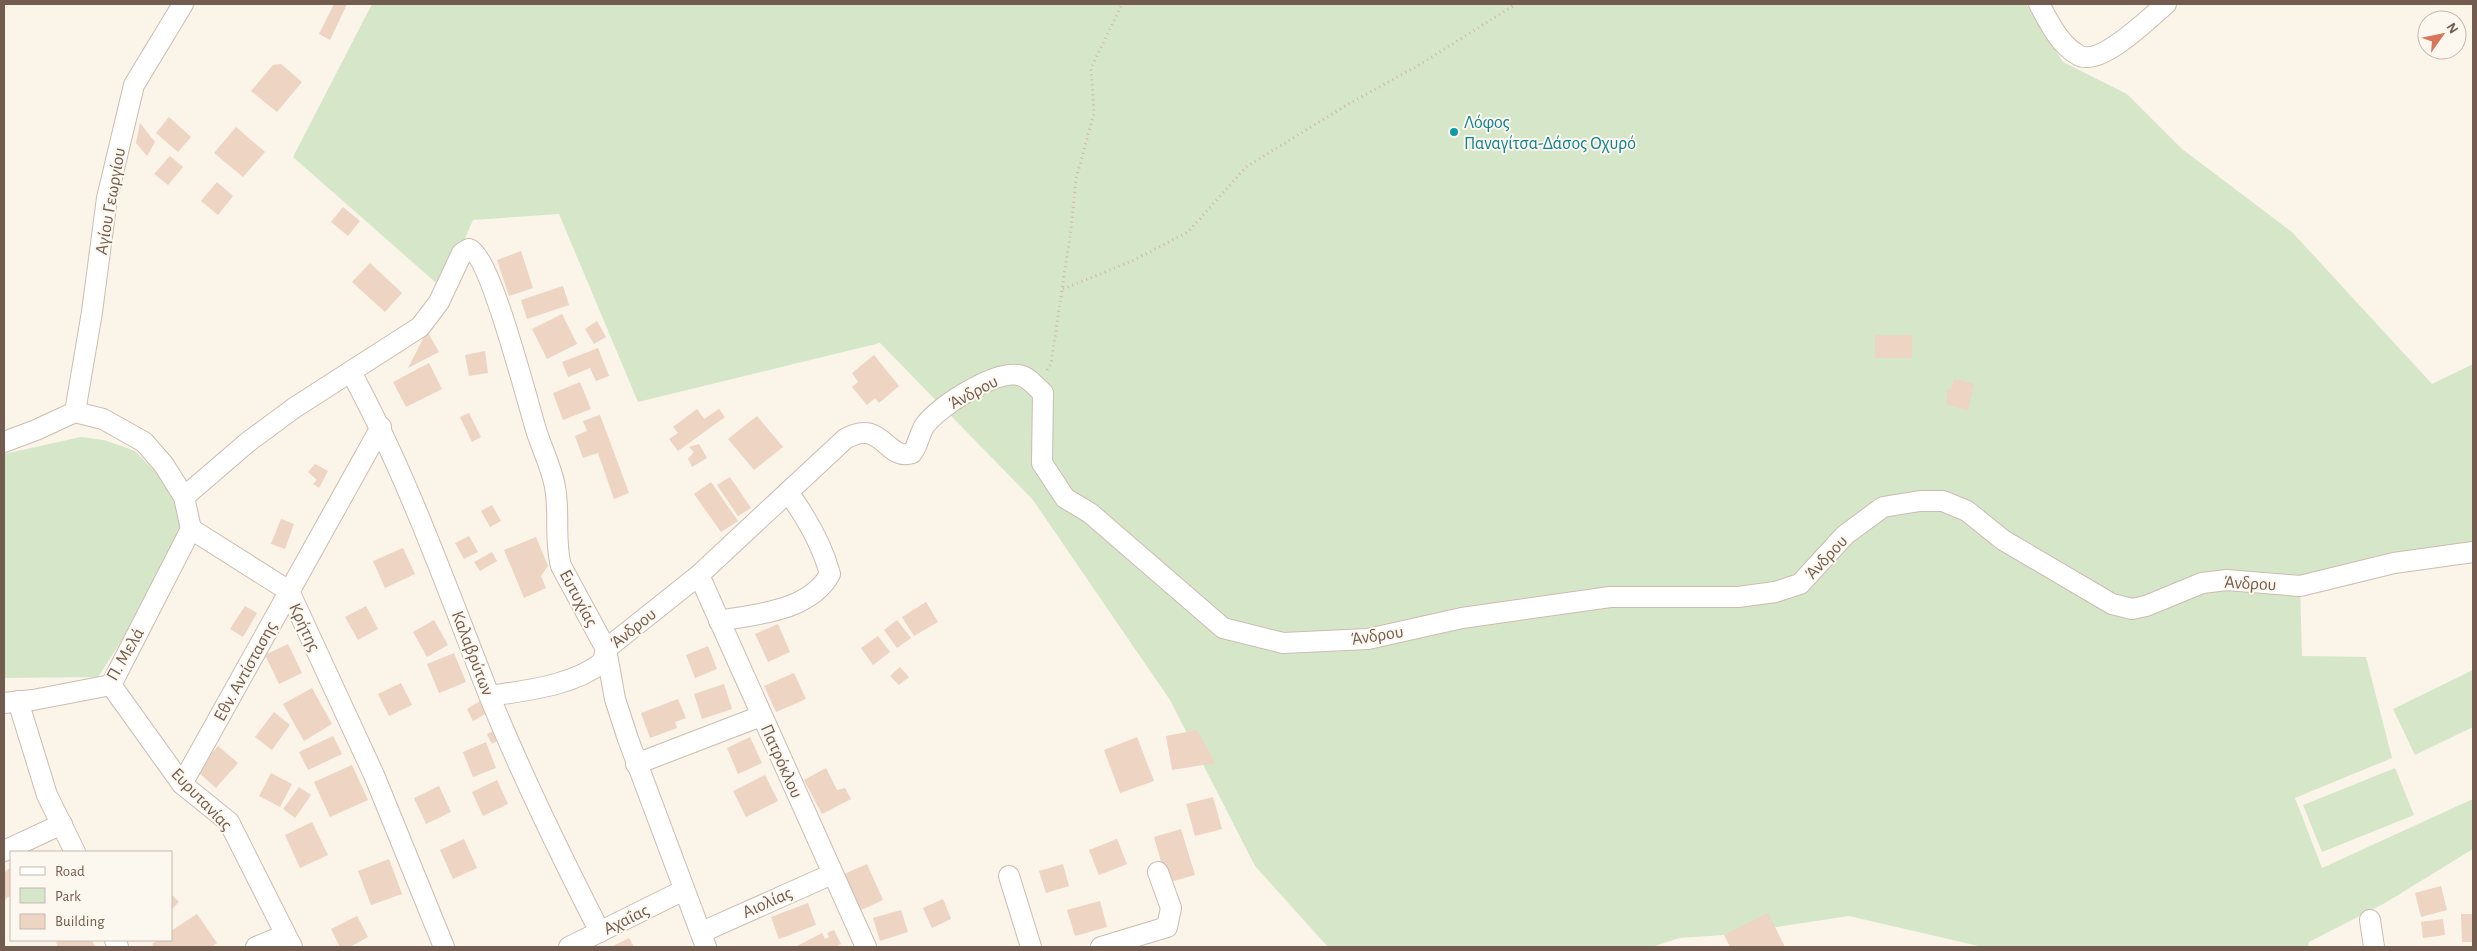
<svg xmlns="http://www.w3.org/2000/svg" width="2477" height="951" font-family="'Alegreya Sans',sans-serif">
	<rect width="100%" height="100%" fill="#faf4e9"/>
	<g fill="#d5e7c8">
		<path d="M372,4H2026L2063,62L2127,94L2182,149L2292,232L2432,384L2473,364V559L2300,586L2302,656L2366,657L2392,758L2295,798L2322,868L2473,799V849L2385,903L2309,942L2308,947H1983L1849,916L1724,935L1679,938L1652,947H1328L1255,866L1170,700L1033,500L880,343L638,402L559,214L473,220L443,289L293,157Z"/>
		<path d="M81,437L104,440L135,451L177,494L180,527L142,609L98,677L4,678V454Z"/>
		<path d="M2473,670V727L2415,755L2393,709Z"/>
		<path d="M2395,768L2414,815L2322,852L2303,805Z"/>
	</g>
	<g fill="#edd4c3">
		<path d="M334,4H347L330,40L319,34Z"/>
		<path d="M281,64L302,82L277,112L251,91L273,65Z"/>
		<path d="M169,117L191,137L178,152L156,133Z"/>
		<path d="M140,123L155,142L147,156L136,143Z"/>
		<path d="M236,127L265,152L243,177L214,153Z"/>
		<path d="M170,156L183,167L168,185L154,174Z"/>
		<path d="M217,182L233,196L218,215L201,201Z"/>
		<path d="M343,207L360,221L348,236L331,222Z"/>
		<path d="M521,251L533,288L509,296L497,260Z"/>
		<path d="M370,263L402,293L385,312L352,282Z"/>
		<path d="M563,286L569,305L527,319L521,300Z"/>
		<path d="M562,314L577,344L547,359L532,329Z"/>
		<path d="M597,321L606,337L594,344L585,329Z"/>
		<path d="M427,331L439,352L408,368Z"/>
		<rect x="1875" y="335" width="37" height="23"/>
		<path d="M598,348L609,376L596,381L590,368L568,377L562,362Z"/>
		<path d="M485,351L488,373L469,376L465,355Z"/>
		<path d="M874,355L899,386L879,403L875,398L867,405L852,387L858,382L852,373Z"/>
		<path d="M429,363L442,389L406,407L393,382Z"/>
		<path d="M1954,379L1974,384L1968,410L1947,405V389L1951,390Z"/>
		<path d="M580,382L591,409L563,420L553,393Z"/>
		<path d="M697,409L704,419L719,409L725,417L678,451L669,439L678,433L673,427Z"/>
		<path d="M469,413L481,437L472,442L460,417Z"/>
		<path d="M600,415L629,493L614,499L598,453L583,458L575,436L587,431L583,421Z"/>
		<path d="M757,416L783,447L754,470L728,439Z"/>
		<path d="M699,444L707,458L692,467L688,459L694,452L689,447Z"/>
		<path d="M315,464L328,471L319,488L313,484L317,480L308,472Z"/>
		<path d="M730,477L751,508L738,516L717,485Z"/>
		<path d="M711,482L738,521L721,532L694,494Z"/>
		<path d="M492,505L501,521L490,527L481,511Z"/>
		<path d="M281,519L294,524L285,549L271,544Z"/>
		<path d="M469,536L478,552L464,559L455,543Z"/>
		<path d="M536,537L548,566L541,576L546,588L524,598L504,550Z"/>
		<path d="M403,548L415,574L385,588L373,561Z"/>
		<path d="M492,552L497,561L480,571L474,562Z"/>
		<path d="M926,602L938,622L914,636L902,617Z"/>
		<path d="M245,606L257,613L243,637L230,629Z"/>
		<path d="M366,606L378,629L358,640L345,617Z"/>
		<path d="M434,620L448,645L427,657L413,632Z"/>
		<path d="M897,620L911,638L897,648L884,630Z"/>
		<path d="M778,624L790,652L768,662L755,634Z"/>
		<path d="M878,636L890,652L873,665L861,648Z"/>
		<path d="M288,644L302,673L279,684L265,655Z"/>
		<path d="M708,646L717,669L695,678L686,655Z"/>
		<path d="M454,653L466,682L439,693L427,664Z"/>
		<path d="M900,667L909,677L899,685L890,676Z"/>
		<path d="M794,673L806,699L776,712L764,686Z"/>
		<path d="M401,683L412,705L389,716L378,694Z"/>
		<path d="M724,684L732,709L702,719L694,694Z"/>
		<path d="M312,688L332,724L304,741L283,704Z"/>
		<path d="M678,699L686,718L675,722L677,728L650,738L641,713Z"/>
		<path d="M480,701L487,713L473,721L467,709Z"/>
		<path d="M274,712L290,725L272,750L255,737Z"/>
		<path d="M495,730L500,739L492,744L487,734Z"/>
		<path d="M1197,730L1215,763L1172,770L1166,736Z"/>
		<path d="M333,736L342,754L308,770L299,752Z"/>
		<path d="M750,737L762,763L738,774L727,748Z"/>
		<path d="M1137,737L1154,781L1120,793L1104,750Z"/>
		<path d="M486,742L496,768L473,777L463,752Z"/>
		<path d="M218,746L238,763L216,788L197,771Z"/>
		<path d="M352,765L368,800L330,817L314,782Z"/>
		<path d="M826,768L837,790L845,788L851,799L822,814L804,780Z"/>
		<path d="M271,773L292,784L280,807L259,796Z"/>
		<path d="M765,775L778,801L746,817L733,791Z"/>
		<path d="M497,780L508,804L483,816L472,792Z"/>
		<path d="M439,786L451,812L426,824L414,798Z"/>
		<path d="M299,787L311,795L295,818L283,809Z"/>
		<path d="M1213,797L1222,829L1195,836L1186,804Z"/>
		<path d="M312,822L328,855L300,868L285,835Z"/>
		<path d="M1181,829L1195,875L1167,883L1154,837Z"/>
		<path d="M464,839L477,868L453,879L440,850Z"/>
		<path d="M1117,839L1127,864L1099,875L1089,850Z"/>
		<path d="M389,859L402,894L371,905L358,871Z"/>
		<path d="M867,864L883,900L859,911L842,875Z"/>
		<path d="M1063,864L1069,886L1046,893L1039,871Z"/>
		<path d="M10,868L11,895L4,900V872Z"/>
		<path d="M2441,886L2447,910L2421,917L2415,893Z"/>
		<path d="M171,894L179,902L171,910Z"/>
		<path d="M943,899L951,919L932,928L923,908Z"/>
		<path d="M1100,901L1107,927L1075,936L1067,910Z"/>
		<path d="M808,903L816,925L779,939L771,917Z"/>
		<path d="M901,910L908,932L880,941L873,918Z"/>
		<path d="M1768,913L1785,947H1730L1724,935Z"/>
		<path d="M197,914L217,943L211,947H154L152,944L158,940H171V931Z"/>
		<path d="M2461,914H2473V942H2462Z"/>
		<path d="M357,916L368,937L350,947H340L331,929Z"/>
		<path d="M2443,919L2445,935L2423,938L2421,922Z"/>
		<path d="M834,930L841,944L836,947L797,946L822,933L825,939L829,937L827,933Z"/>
		<path d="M629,938L634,947H611Z"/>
		<path d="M62,940H92L95,947H58L56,942Z"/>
	</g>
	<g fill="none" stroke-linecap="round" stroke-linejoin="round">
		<g stroke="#ccbcb0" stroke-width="22">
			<g id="minor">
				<path d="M2039,4C2049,22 2059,44 2078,55C2100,68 2149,18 2166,4"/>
				<path d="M351,372C407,475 446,586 489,695C522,776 560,854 600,932"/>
				<path d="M75,412L92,312L107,198L134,85L183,4"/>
				<path d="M4,442L36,430L75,412L103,419L144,442L164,465L184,497L191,529L289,591L374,775L444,947"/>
				<path d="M184,497L248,442L294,408L420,327L439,302L462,253L469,249C491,256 528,405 537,433C543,451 552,469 555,487C560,513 554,540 561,566L606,649L615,699L628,739L706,947"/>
				<path d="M699,575L866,947"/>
				<path d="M719,621C757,614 810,611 830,574C822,544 806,517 788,492"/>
				<path d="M111,685L182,784L229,822L292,947"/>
				<path d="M490,696C528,690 572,686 603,662L606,649L699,575L845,439C882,417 886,462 912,453C918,446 919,434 925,425C940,406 993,371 1018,375C1028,376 1035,386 1043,393L1042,463L1065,498L1090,513L1223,628L1283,643L1368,639L1462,618L1610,597H1738L1775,592L1800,584L1845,535L1883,507L1920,501H1943L1967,511L2003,540L2112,604L2132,609L2146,606L2202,583L2227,580L2300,586L2394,563L2473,552"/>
				<path d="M18,701L47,795L75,852"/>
				<path d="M4,703L33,700L111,685L191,529"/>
				<path d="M636,764L761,716"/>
				<path d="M182,784L381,427"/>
				<path d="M4,851L62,824"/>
				<path d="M1009,876L1031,947"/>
				<path d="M2370,920L2374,947"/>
				<path d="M702,932L832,874"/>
				<path d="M115,940L118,947"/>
				<path d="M256,947L285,935"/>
				<path d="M569,947L684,890"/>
				<path d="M1101,947L1167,927L1171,908L1158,872"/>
			</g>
		</g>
		<g stroke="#d2b7a6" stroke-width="3" stroke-dasharray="1 4" stroke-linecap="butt">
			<path d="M1063,289L1132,261L1188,232L1246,167L1345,106L1419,65L1516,4"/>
			<path d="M1047,370L1051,364L1071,229L1076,179L1094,113L1091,68L1122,4"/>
		</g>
		<use href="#minor" stroke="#fff" stroke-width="20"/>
	</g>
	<circle fill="#0f9aa8" stroke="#fdf8ef" stroke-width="2" cx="1454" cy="132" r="5"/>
	<g text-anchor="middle" stroke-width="4" stroke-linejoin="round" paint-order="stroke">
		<g font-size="18" fill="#0d838f" stroke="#fdf8ef" text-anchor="start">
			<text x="1464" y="128">Λόφος<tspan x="1464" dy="21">Παναγίτσα-Δάσος Οχυρό</tspan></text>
		</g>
		<g font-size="18" fill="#725b4f" stroke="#fdf8ef">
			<text transform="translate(110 201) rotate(-80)" y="6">Αγίου Γεωργίου</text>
			<text transform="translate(973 392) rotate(-28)" y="6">Άνδρου</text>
			<text transform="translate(1826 557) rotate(-47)" y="6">Άνδρου</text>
			<text transform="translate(2250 583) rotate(3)" y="6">Άνδρου</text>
			<text transform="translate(579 598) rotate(62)" y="6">Ευτυχίας</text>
			<text transform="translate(305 627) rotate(65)" y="6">Κρήτης</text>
			<text transform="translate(633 628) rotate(-39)" y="6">Άνδρου</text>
			<text transform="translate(1377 635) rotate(-9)" y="6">Άνδρου</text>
			<text transform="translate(473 653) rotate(69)" y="6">Καλαβρύτων</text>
			<text transform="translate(125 654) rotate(-60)" y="6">Π. Μελά</text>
			<text transform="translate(245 671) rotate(-61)" y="6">Εθν. Αντίστασης</text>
			<text transform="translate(782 761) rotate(66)" y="6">Πατρόκλου</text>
			<text transform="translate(202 799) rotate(46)" y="6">Ευρυτανίας</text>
			<text transform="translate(767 902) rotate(-24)" y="6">Αιολίας</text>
			<text transform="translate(626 919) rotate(-26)" y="6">Αχαΐας</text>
		</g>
	</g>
	<rect width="2477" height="951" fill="none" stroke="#725b4f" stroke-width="10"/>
	<rect x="10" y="851" width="162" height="90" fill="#fdf8ef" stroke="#c5b9af"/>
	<rect x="20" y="867" width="25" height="8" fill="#ffffff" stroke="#c5b9af"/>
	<text x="55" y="876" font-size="15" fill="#725b4f">Road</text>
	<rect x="20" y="888" width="25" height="15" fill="#d5e7c8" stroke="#c5b9af"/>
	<text x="55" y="901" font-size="15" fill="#725b4f">Park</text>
	<rect x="20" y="914" width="25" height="15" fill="#edd4c3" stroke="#c5b9af"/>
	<text x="55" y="926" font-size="15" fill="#725b4f">Building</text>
	<g transform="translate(2442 35) rotate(57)"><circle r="24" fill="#fdf8ef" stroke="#c5b9af"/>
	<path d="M0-4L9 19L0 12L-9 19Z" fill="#d8765a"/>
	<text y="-8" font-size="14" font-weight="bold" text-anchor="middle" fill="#725b4f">N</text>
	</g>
</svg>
